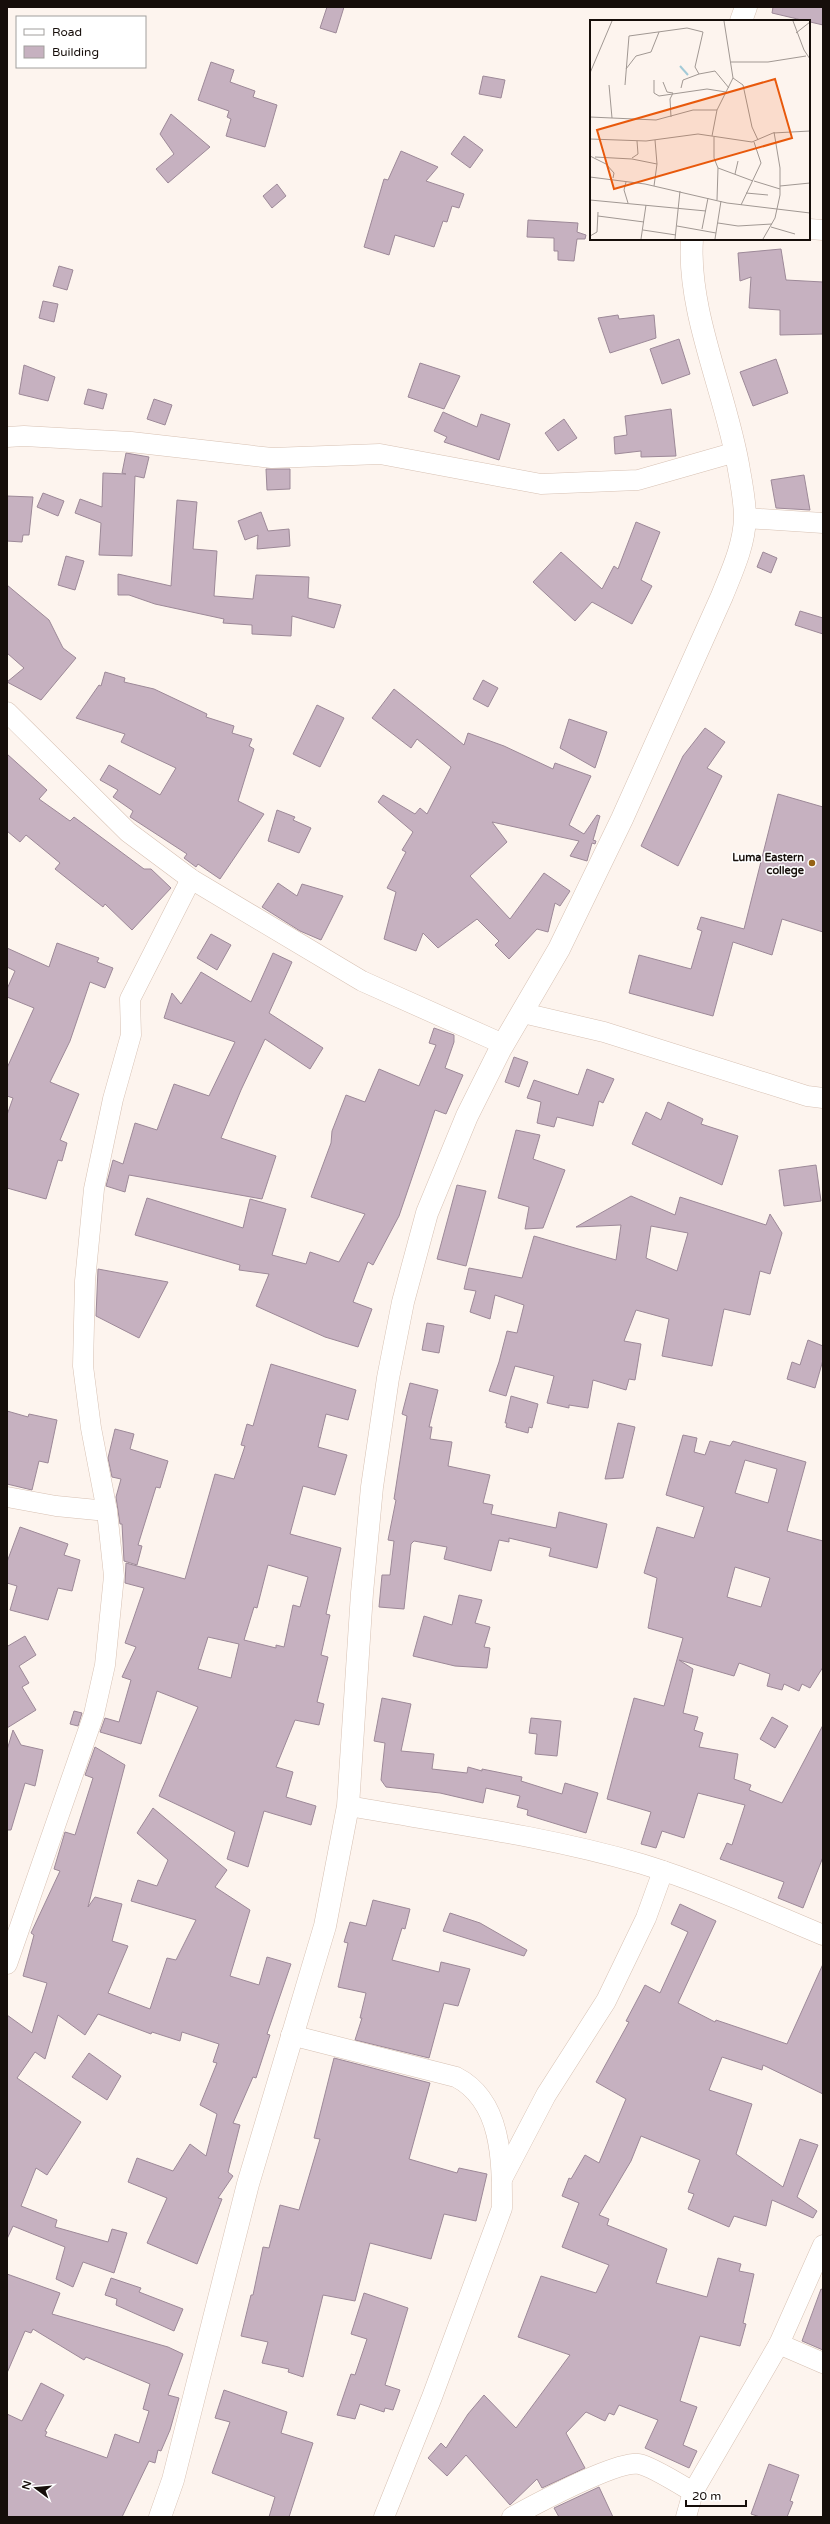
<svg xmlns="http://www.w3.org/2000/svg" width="830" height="2524" font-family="'Varela Round',sans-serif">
	<rect width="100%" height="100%" fill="#fdf4ee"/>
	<g fill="#c6b1c0" stroke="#9d8998" fill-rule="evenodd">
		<path d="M327,7H344L336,33L320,28Z"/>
		<path d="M773,7H823V25L772,13Z"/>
		<path d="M211,62L234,70L230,82L255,91L253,97L277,105L265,147L226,136L231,119L227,117L229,111L198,100Z"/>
		<path d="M483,76L505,80L501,98L479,94Z"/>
		<path d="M171,114L210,147L168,183L156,169L174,154L160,134Z"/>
		<path d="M464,136L483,150L470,168L451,154Z"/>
		<path d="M401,151L438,167L426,181L464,194L459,208L452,206L447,222L443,221L434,247L395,235L389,255L364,247L384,179L388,180Z"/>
		<path d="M277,184L286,196L272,208L263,196Z"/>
		<path d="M528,220L578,223L577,232L586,235L585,239H577L574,261L558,260V251H554V238L527,237Z"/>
		<path d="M781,249L786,280L823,282V334L780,335V310L749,308L751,277L740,281L738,253Z"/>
		<path d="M59,266L73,270L67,290L53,286Z"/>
		<path d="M43,301L58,304L54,322L39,318Z"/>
		<path d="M618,315L619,319L654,315L656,338L610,353L598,318Z"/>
		<path d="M679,339L690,374L662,384L650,349Z"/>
		<path d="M776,359L788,393L753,406L740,372Z"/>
		<path d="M420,363L460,376L444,409L408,397Z"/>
		<path d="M24,365L55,377L48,401L19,394Z"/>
		<path d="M88,389L107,394L103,409L84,404Z"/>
		<path d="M154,399L172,405L165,425L147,419Z"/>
		<path d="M671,409L676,456L641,457V451L615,454L614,437L627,435L625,416Z"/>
		<path d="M443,412L477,427L481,414L510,424L499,460L444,442L447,437L434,431Z"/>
		<path d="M564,419L577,438L558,451L545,433Z"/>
		<path d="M126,453L149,457L144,478L135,476L132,556L99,555L101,523L75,513L80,499L102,507L103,473L126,474L122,473Z"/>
		<path d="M266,469H290V489L267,490Z"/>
		<path d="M804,475L810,510L776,508L771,480Z"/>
		<path d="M43,493L64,501L58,516L37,507Z"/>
		<path d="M7,496L33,497L29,535H23L22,542L7,541Z"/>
		<path d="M177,500L197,502L193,549L217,551L214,596L253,599L256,575L309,577L308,598L341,605L334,628L292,616L291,636L252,634V625L223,623L224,619L155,604L129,595H118V574L171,586Z"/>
		<path d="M261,512L268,531L289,529L290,546L257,549L258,535L245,540L238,521Z"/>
		<path d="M636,522L660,532L641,580L652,586L632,624L592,602L575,621L533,582L561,552L602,589L614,566L618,569Z"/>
		<path d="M763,552L777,558L771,573L757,567Z"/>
		<path d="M66,556L84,561L75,590L58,585Z"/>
		<path d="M7,585L49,620L63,648L76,658L41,700L7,682L24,668L7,653Z"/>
		<path d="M800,611L823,618V634L795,625Z"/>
		<path d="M105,672L125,678L124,682L154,689L207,714L206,717L234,726L232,733L252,739L249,746L254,749L238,801L264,814L220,879L198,864L196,867L184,858L187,854L130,817L133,811L113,797L118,790L100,780L109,765L160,795L176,768L121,742L125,734L76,718L99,685L101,686Z"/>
		<path d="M483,680L498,688L488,707L473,699Z"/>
		<path d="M394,689L464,745L468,733L504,746L553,769L555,763L591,776L569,825L584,834L597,815L600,816L593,840L596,841L595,844L592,843L587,861L570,856L579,841L492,822L507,842L470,876L510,919L544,873L570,891L560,906L555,903L548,932L537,929L509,959L495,945L499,941L477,919L438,948L423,933L416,951L384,939L396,892L387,888L406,852L402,850L413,832L378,802L383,795L415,814L420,808L427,814L451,767L417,739L411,748L372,718Z"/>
		<path d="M317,705L344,718L320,767L293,754Z"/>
		<path d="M569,719L607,732L595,768L560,748Z"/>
		<path d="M705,728L725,742L707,768L722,776L678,866L641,846L683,756Z"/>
		<path d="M7,754L47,790L39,799L70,821L74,817L144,869H151L171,888L132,930L105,904L103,907L55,869L60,863L26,835L20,842L7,831Z"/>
		<path d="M778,794L823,807V932L782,919L772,955L733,942L713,1016L629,993L639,955L691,969L702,931L697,929L701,917L744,929Z"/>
		<path d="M277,810L295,817L293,820L311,828L299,853L268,841Z"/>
		<path d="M278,883L297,896L302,884L343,896L321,940L300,931L262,907Z"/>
		<path d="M211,934L231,945L217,970L197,958Z"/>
		<path d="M57,943L99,958L97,962L113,968L105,988L90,982L70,1041L50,1082L79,1094L60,1140L67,1143L62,1161L58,1160L46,1199L7,1188V1115L13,1098L7,1096V1068L34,1008L7,997V989L15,971L7,967V948L49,967Z"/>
		<path d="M273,953L292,962L269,1013L323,1048L310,1069L265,1039L241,1090L221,1138L276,1156L262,1199L129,1175L125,1192L106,1186L113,1160L123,1164L135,1123L157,1130L174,1084L209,1096L235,1042L164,1018L172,993L181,1004L201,972L251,1002Z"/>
		<path d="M434,1028L454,1035V1042L445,1068L463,1075L446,1114L435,1110L399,1216L373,1265L368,1262L353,1302L372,1309L358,1347L325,1337L256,1306L269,1274L239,1270L240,1265L135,1235L147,1198L243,1228L250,1199L286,1209L272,1255L306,1264L310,1252L339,1262L365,1214L311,1197L331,1143L332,1131L346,1095L365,1102L379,1069L419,1086L436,1045L429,1043Z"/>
		<path d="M514,1057L528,1062L519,1087L505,1082Z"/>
		<path d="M587,1069L614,1079L603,1103L599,1101L593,1126L557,1117L554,1127L537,1123L541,1102L527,1098L534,1080L578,1095Z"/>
		<path d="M668,1102L703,1119L701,1124L738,1136L722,1185L632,1144L646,1112L661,1120Z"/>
		<path d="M516,1130L540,1135L533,1159L565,1170L543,1228L525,1229L529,1207L498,1198Z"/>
		<path d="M816,1165L821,1201L784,1206L779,1170Z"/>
		<path d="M457,1185L486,1191L466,1266L437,1259Z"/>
		<path d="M631,1196L675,1215L680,1197L766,1225L770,1214L782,1233L770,1274L760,1271L750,1315L724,1309L712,1366L662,1356L669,1319L636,1310L624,1341L641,1344L635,1380L629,1379L626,1390L593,1380L588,1408L569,1405V1408L547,1403L554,1376L515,1366L506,1396L489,1391L499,1362L507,1331L517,1333L524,1305L495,1295L490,1319L470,1312L476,1291L464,1289L469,1268L522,1278L534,1236L616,1260L621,1225L576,1227ZM651,1226L688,1233L677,1271L646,1258Z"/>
		<path d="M98,1269L168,1282L139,1338L96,1316Z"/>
		<path d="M427,1323L444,1326L439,1353L422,1350Z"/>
		<path d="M808,1340L823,1346V1360L815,1388L787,1379L792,1362L800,1365Z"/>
		<path d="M271,1364L356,1390L348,1420L326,1414L318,1447L347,1455L335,1495L303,1486L290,1534L341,1548L326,1614L330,1615L321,1655L328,1657L317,1702L324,1704L319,1725L295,1720L276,1767L293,1772L286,1797L316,1806L311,1825L264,1811L248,1867L227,1859L235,1832L159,1796L198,1707L157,1691L141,1744L100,1732L105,1718L119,1722L131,1680L122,1677L136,1647L125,1643L144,1588L125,1583L126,1563L185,1579L215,1474L234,1479L245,1446L241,1445L247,1424L253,1426ZM268,1565L308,1577L300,1607L293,1605L284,1647L276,1645V1648L244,1640L254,1607L257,1608ZM208,1637L239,1644L231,1678L198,1669Z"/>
		<path d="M410,1383L438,1390L429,1427H432L430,1439L452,1442L448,1466L490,1475L483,1503L493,1505L491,1514L556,1528L559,1512L607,1524L597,1568L549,1556L551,1548L509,1538V1542L499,1540L491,1571L444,1559L447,1547L414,1541L411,1544L404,1609L379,1607L382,1575H390L394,1541L388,1540L396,1500L394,1499L407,1416L402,1414Z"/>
		<path d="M511,1396L538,1404L532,1428L529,1427L528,1433L506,1427L507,1423H505Z"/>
		<path d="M7,1411L28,1417L29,1414L57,1420L48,1463L39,1461L32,1490L7,1484Z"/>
		<path d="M618,1423L635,1427L623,1478L605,1479Z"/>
		<path d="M115,1429L134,1434L130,1449L168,1461L160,1488L156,1487L138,1545L142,1546L137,1565L124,1561L122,1524H120L116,1497L121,1479L112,1477L108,1458Z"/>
		<path d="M683,1435L697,1438L694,1452L705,1455L710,1441L730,1446L733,1441L806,1462L787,1531L823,1541V1667L810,1688L802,1684L799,1691L784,1684L782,1690L767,1686L770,1674L739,1663L734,1676L679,1660L693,1669L683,1713L698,1717L694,1730L703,1733L699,1747L738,1754L734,1779L751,1785L749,1790L782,1803L823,1725V1857L803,1908L778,1898L784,1882L720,1859L727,1843L732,1845L745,1805L698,1793L684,1838L662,1831L656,1848L641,1844L651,1812L607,1799L634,1698L664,1706L683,1638L648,1628L657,1578L644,1573L657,1527L694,1538L704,1507L666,1495ZM745,1460L777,1469L768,1503L735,1493ZM735,1567L770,1578L761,1607L727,1597Z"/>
		<path d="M20,1527L68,1544L64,1555L80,1560L72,1591L58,1588L48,1620L10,1610L17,1586L7,1583V1562Z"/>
		<path d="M459,1595L482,1600L475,1623L490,1627L484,1647L490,1648L487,1668L455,1666L413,1656L424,1616L452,1625Z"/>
		<path d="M25,1636L36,1655L19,1666L29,1683L22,1687L36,1710L7,1728V1644L8,1646Z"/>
		<path d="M382,1698L411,1704L401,1751L434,1754L432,1769L467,1773L468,1767L482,1771V1769L522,1777L521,1781L562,1794L565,1783L598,1793L586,1833L527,1815L528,1810L517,1807L520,1796L486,1788L483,1803L440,1793L386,1787L381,1780L385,1743L374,1741Z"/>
		<path d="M74,1711L82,1713L78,1726L70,1724Z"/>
		<path d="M772,1717L788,1726L775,1748L760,1739Z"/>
		<path d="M531,1718L561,1721L557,1756L535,1754L537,1734L529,1733Z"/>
		<path d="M13,1730L21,1745L43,1750L35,1786L25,1783L11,1830H7V1750Z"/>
		<path d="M95,1747L125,1765L88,1907L95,1897L122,1904L112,1941L128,1946L108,1993L150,2009L167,1958L176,1960L196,1920L131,1901L138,1880L157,1886L168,1860L137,1833L153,1808L227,1870L215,1887L250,1910L230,1976L259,1985L267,1957L291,1964L267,2034L270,2035L256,2078L253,2077L233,2123L240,2125L228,2172L233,2176L218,2198L222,2199L197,2264L147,2243L167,2198L128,2182L137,2158L173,2171L190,2144L206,2156L217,2114L200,2105L217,2063L213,2062L219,2044L182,2032L180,2041L152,2032L151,2034L98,2014L85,2035L58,2015L45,2059L35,2052L17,2078L81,2122L47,2175L36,2168L21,2206L57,2220L55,2227L108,2242L112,2229L127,2233L114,2273L83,2262L73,2287L56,2279L65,2247L13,2226L7,2239V2015L32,2033L47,1983L23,1976L34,1935L31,1933L60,1871L54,1869L65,1832L75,1835L93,1778L85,1775Z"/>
		<path d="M373,1900L410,1909L405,1929L402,1928L392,1960L439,1972L441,1962L470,1969L458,2006L444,2003L429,2058L355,2040L362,2018H360L366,1993L338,1987L348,1943L344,1942L350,1922L366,1926Z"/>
		<path d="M680,1904L716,1921L678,2003L715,2022L716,2020L787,2044L823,1964V2094L763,2065L762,2070L722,2057L709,2090L752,2104L736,2154L783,2187L800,2139L818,2145L797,2197L817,2211L813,2218L772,2200L766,2226L734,2216L729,2227L688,2209L694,2194L688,2192L700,2160L641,2136L631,2161L599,2215L609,2219L607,2225L667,2249L656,2283L707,2297L718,2258L741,2264L739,2271L754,2274L743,2323L746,2324L740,2346L700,2336L680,2401L697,2407L683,2445L697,2451L689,2468L645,2448L658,2420L619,2405L614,2415L609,2413L605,2421L586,2412L566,2433L585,2468L542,2488L537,2479L510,2505L466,2455L447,2476L428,2458L441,2443L446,2448L468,2414L484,2395L516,2428L570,2355L518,2337L541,2276L596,2293L609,2265L562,2247L579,2203L562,2196L569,2178L571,2179L585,2155L599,2163L626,2099L596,2082L629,2022L626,2021L645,1985L660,1993L688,1932L671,1924Z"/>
		<path d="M450,1913L480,1923L527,1950L524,1956L443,1931Z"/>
		<path d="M89,2053L121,2076L107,2100L72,2077Z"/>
		<path d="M334,2058L430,2083L409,2159L457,2173L459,2168L487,2174L476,2221L444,2214L431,2259L370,2243L355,2301L323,2295L303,2377L288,2372L289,2369L262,2363L268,2342L241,2336L251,2295H253L263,2247L269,2248L280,2205L299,2210L320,2139L314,2138Z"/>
		<path d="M7,2274L60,2293L52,2314L168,2347L183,2354L168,2395L179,2398L170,2430L161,2451L158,2450L155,2463L149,2461L122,2517H7V2414L22,2421L41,2383L64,2395L45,2431L47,2432L45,2436L107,2458L115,2434L139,2443L149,2411L143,2409L150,2384L86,2357L84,2360L33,2329L31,2333L25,2331L7,2373Z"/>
		<path d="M111,2278L141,2288L139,2292L183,2309L174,2331L116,2305L117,2299L105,2295Z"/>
		<path d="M821,2289L823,2290V2350L802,2341Z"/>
		<path d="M364,2293L408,2308L385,2385L400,2390L393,2410L385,2408L384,2412L360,2404L355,2419L337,2415L351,2374L355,2375L367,2339L351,2334Z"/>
		<path d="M224,2390L287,2412L281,2433L313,2443L289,2517H269L275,2497L212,2473L230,2422L215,2418Z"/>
		<path d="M769,2464L799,2475L790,2501L793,2502L787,2517H760L751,2514Z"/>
		<path d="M599,2487L613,2517H559L554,2508Z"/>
	</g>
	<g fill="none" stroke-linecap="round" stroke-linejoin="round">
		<g stroke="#d7c1b3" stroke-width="21">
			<g id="street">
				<path d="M809,229L823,230"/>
				<path d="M7,437L24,436L131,442L272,458L380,454L541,484L638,480L736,452"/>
				<path d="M745,518L823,523"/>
				<path d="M7,712L128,832L191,879L362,981L503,1044"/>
				<path d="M523,1013L604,1032L807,1096L823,1098"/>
				<path d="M7,1497L56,1506L107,1511"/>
				<path d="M348,1806C446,1823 547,1836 642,1864C704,1883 763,1910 823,1935"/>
				<path d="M7,1964L94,1714L105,1665L114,1576L107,1511L91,1428L83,1366L85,1281L94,1189L113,1099L131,1035L130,999L191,879"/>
				<path d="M291,2035L456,2077C503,2101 502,2163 502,2208L432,2397L384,2517"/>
				<path d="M502,2179L546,2095L606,2001L646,1918L663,1871"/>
				<path d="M779,2344L823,2363"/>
				<path d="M512,2517C534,2505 617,2460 639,2464C651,2466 681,2485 693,2492"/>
				<path d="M686,2517L693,2492L779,2344L823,2245"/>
			</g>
		</g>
		<g stroke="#d7c1b3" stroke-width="23">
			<g id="secondary">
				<path d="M741,21L746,7"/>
				<path d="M160,2517L173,2480L248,2184L325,1926L348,1806L362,1593L372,1487L388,1378L403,1302L427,1213L467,1116L500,1050L559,949L622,819L722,596C732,571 744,546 745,518C745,502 742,486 739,470C727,395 687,314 692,239"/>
			</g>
		</g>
		<use href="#street" stroke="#fff" stroke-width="20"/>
		<use href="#secondary" stroke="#fff" stroke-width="22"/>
	</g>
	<circle fill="#956215" stroke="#fff" stroke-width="1.5" cx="812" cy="863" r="4"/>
	<g text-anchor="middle" stroke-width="3" stroke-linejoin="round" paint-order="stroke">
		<g font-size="11" font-weight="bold" fill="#160e0a" stroke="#fff" text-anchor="end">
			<text x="804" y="861">Luma Eastern<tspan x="804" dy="13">college</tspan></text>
		</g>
	</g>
	<g transform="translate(590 20)">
		<rect width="220" height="220" fill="#fdf4ee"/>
		<path fill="none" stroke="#a3cad7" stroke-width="2" d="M90,46L98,55"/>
		<path fill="none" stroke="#a19893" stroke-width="1" d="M203,1L214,30L220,39M206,13L220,2M141,42H178L216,36M36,49L46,36L61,32L69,12M0,53L22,1M143,58L153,65L162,107L168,120M64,60V73L69,76L117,69L136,72M73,62L77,72L83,73L80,79L81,97M19,65L22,98M35,65L39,16L97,8L113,12L105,47L109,54L125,51L139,68M91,68L93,60L109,54M0,97L66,100L103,90H127M122,116L127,90L143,58L134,1M124,117V138L128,148L127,180M0,119L56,121L108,114L162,122L183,113L220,111M0,136L16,144L24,153L23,158M5,137L42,139L67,144M42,138L48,134L47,121M128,148L163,161M145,154L148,141M0,157L55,164L137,183L220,193M164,161L190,169M36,162L34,170L38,183M64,166L67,144L65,120M190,166L220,163M156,173L178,175M0,180L116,191M151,185L171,143L164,122M8,196L54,202M128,203L148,206L182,204M87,206L126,213M181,207L205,214M112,209L118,178M53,210L86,215M0,216L7,212L8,192M51,219L56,185M85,219L90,171M125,219L131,181M173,219L185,198L190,175V148L184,112"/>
		<path fill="#e8590c" fill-opacity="0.15" stroke="#e8590c" stroke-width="2" d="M185,59L202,118L24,169L7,110Z"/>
		<rect width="220" height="220" fill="none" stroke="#160e0a" stroke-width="2"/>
	</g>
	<rect width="830" height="2524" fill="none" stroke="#160e0a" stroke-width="16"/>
	<rect x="16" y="16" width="130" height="52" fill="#ffffff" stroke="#a29f9d"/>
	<rect x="24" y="29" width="20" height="6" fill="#ffffff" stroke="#a29f9d"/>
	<text x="52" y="36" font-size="12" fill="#160e0a">Road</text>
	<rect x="24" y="46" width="20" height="12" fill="#c6b1c0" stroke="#a29f9d"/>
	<text x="52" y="56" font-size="12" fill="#160e0a">Building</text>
	<g transform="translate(36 2488) rotate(286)" stroke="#ffffff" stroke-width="3" paint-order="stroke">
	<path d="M0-3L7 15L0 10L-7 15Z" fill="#160e0a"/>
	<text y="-6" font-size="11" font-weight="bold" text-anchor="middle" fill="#160e0a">N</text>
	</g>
	<path d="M686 2500v6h60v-6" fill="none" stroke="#160e0a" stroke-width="2"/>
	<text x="692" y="2500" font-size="12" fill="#160e0a" stroke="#ffffff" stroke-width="3" paint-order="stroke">20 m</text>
</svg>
